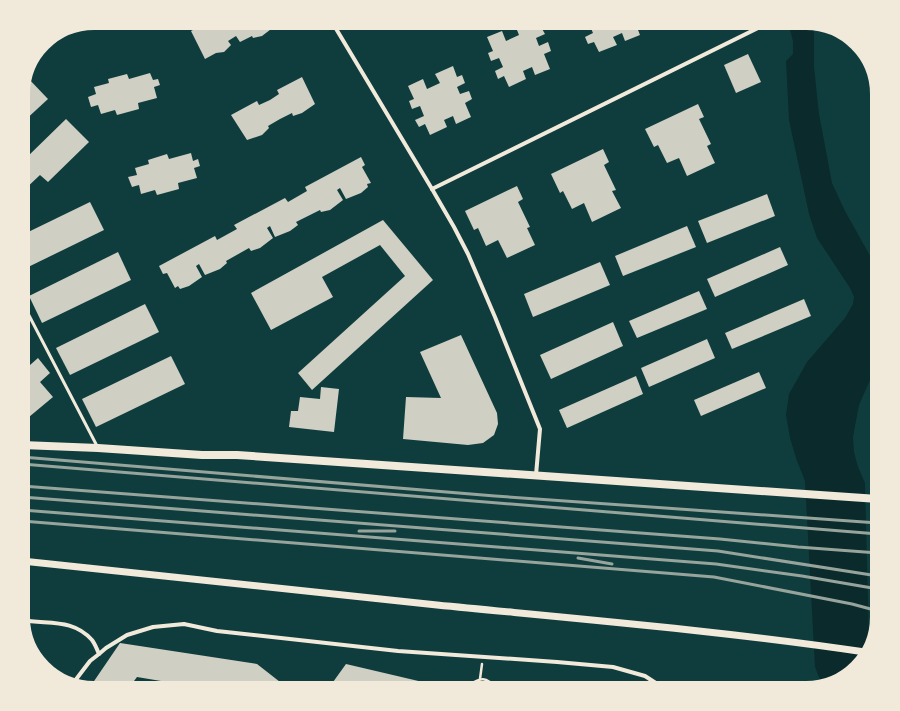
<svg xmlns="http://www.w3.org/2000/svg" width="900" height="711" font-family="'PT Sans Narrow',sans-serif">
	<rect width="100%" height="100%" fill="#0f3d3e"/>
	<path fill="#0a2a2b" d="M788,22H806L814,25V67L819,114L832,183L845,211L878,270V362L859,405L853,437L854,452L858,467L865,483L869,641L860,664L837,682L822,685L815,667L805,481L797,461L790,438L786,415L789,394L807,362L845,318L853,304L854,297L850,288L817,238L809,214L789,120L786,61L793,54V41Z"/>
	<g fill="#cfcfc3">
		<path d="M208,22H210L211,25L216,22H273L275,26L262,36L253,38L252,36L240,42L236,36L228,41L231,45L224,52L216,53L205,59L191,31Z"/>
		<path d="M522,22H534L537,29L541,27L545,34L536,38L539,46L548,42L551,51L544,54L550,69L535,75L532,67L523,71L526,79L509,87L504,76L498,79L495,71L503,67L499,58L491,61L488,53L493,51L487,37L502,31L506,41L519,35L515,25Z"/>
		<path d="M580,22H635L640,35L625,41L622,33L613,37L617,45L599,52L594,42L588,44L585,37L593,33L589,24L582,27Z"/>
		<path d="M748,54L761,82L736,93L724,65Z"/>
		<path d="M453,66L457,77L462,75L465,83L457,87L460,94L469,91L472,99L465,103L471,117L456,124L453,116L444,120L447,127L430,135L425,124L419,127L415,120L424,116L420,106L412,109L409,101L414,99L408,86L423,79L427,89L440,83L435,74Z"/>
		<path d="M150,73L153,80L158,79L160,85L154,87L157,98L138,103L139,109L117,115L115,110L101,114L98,105L91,107L88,97L96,94L94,87L109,83L108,79L127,74L129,79Z"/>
		<path d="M26,76L48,99L22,123V89Z"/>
		<path d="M302,77L315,104L302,113L293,116L292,113L280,119L268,126L269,128L262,135L247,140L231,115L257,101L259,105L270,100L279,94L277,90Z"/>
		<path d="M698,104L704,117L699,119L711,144L707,146L715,163L687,176L679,158L667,163L658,145L654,147L645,129Z"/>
		<path d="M66,119L89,142L48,182L40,175L22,192V156L25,159Z"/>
		<path d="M603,149L609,162L604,165L616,190L612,191L621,208L592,222L584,203L572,209L563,191L560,193L551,174Z"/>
		<path d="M191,153L193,161L198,159L200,166L194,168L197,178L178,183L179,189L157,195L155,190L141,194L139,185L132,187L128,177L137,175L135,168L149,164L148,160L167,154L169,159Z"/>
		<path d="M361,157L365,165L362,167L371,183L367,184L368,187L361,193L346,199L340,188L337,190L343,200L330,210L321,212L320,210L296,222L298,225L290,231L275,237L270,226L267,228L273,238L260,248L251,251L249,248L226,261L227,263L220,269L205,275L199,264L196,266L202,277L189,286L180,289L178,286L175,288L167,273L163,274L159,266L215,236L217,240L237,229L234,225L285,198L288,202L307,191L305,187Z"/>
		<path d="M517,186L523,199L518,202L530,227L527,228L535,245L507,258L498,240L486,246L478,228L474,230L465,211Z"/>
		<path d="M767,194L775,216L707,243L698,221Z"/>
		<path d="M90,202L104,230L22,270V235Z"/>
		<path d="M383,220L433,280L312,390L298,373L405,276L380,245L322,277L333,297L271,330L251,293Z"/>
		<path d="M687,226L696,247L623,276L615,256Z"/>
		<path d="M780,247L788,265L715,297L707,279Z"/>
		<path d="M118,252L131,280L42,323L29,296Z"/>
		<path d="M600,262L610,285L533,317L524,294Z"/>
		<path d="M699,291L707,309L637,338L629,321Z"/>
		<path d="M804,299L811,316L732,349L725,333Z"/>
		<path d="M145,304L159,332L70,375L56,348Z"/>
		<path d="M613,322L623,346L551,379L540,355Z"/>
		<path d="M461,335L497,413L498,424L494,435L483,443L468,445L403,439L406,397L441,398L420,352Z"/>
		<path d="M707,339L715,358L649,387L641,368Z"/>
		<path d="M171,356L185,384L96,427L82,399Z"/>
		<path d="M38,358L50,373L40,382L53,397L29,417L22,410V372Z"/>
		<path d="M759,372L766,388L701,416L694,400Z"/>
		<path d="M636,376L643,394L567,428L559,410Z"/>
		<path d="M321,387L339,389L334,432L289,427L291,411H298L300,397L320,399Z"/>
		<path d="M120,643L257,664L289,689H209L137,677L128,689H94L90,687Z"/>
		<path d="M346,664L444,687L443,689H328Z"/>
	</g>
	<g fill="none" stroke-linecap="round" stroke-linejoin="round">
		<g stroke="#f1e9da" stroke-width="2.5">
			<path d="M480,679L482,664"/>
			<path d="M464,689L465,687C480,679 484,674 497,689"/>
		</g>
		<path stroke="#f1e9da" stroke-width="3" d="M22,302L97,446"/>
		<g stroke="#f1e9da" stroke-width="4">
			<path d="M332,22L432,189L454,227L468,254L495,317L540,429L536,475"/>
			<path d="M432,189L764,25L775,22"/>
			<path d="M22,620C48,625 72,618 92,640C95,644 97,649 99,654L106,648L127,635L153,627L184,624L217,631L398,651L557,662L613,667L645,676L665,689"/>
			<path d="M74,682L90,661L99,654"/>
		</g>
		<path stroke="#f1e9da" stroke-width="7" d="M22,561C161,575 299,591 437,605C580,619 723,631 865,652"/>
		<path stroke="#f1e9da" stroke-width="8" d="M22,445L98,448L202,455H237L878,499"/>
		<g stroke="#97a49c" stroke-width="3">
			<path d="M22,457L495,496L878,523"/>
			<path d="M22,464L878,534"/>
			<path d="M22,486L720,539L798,547L878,553"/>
			<path d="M22,497L718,551L878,576"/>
			<path d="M22,510L716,564L802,576L878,589"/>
			<path d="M22,521L714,577L852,604L878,611"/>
			<path d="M359,531H395"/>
			<path d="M578,558L612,564"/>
		</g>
	</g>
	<path d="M0 0H900V711H0ZM94 29H806A65 65 0 0 1 871 94V617A65 65 0 0 1 806 682H94A65 65 0 0 1 29 617V94A65 65 0 0 1 94 29Z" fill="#f1e9da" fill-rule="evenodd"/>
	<path fill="none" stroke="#f1e9da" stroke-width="2" d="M94 29H806A65 65 0 0 1 871 94V617A65 65 0 0 1 806 682H94A65 65 0 0 1 29 617V94A65 65 0 0 1 94 29Z"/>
</svg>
